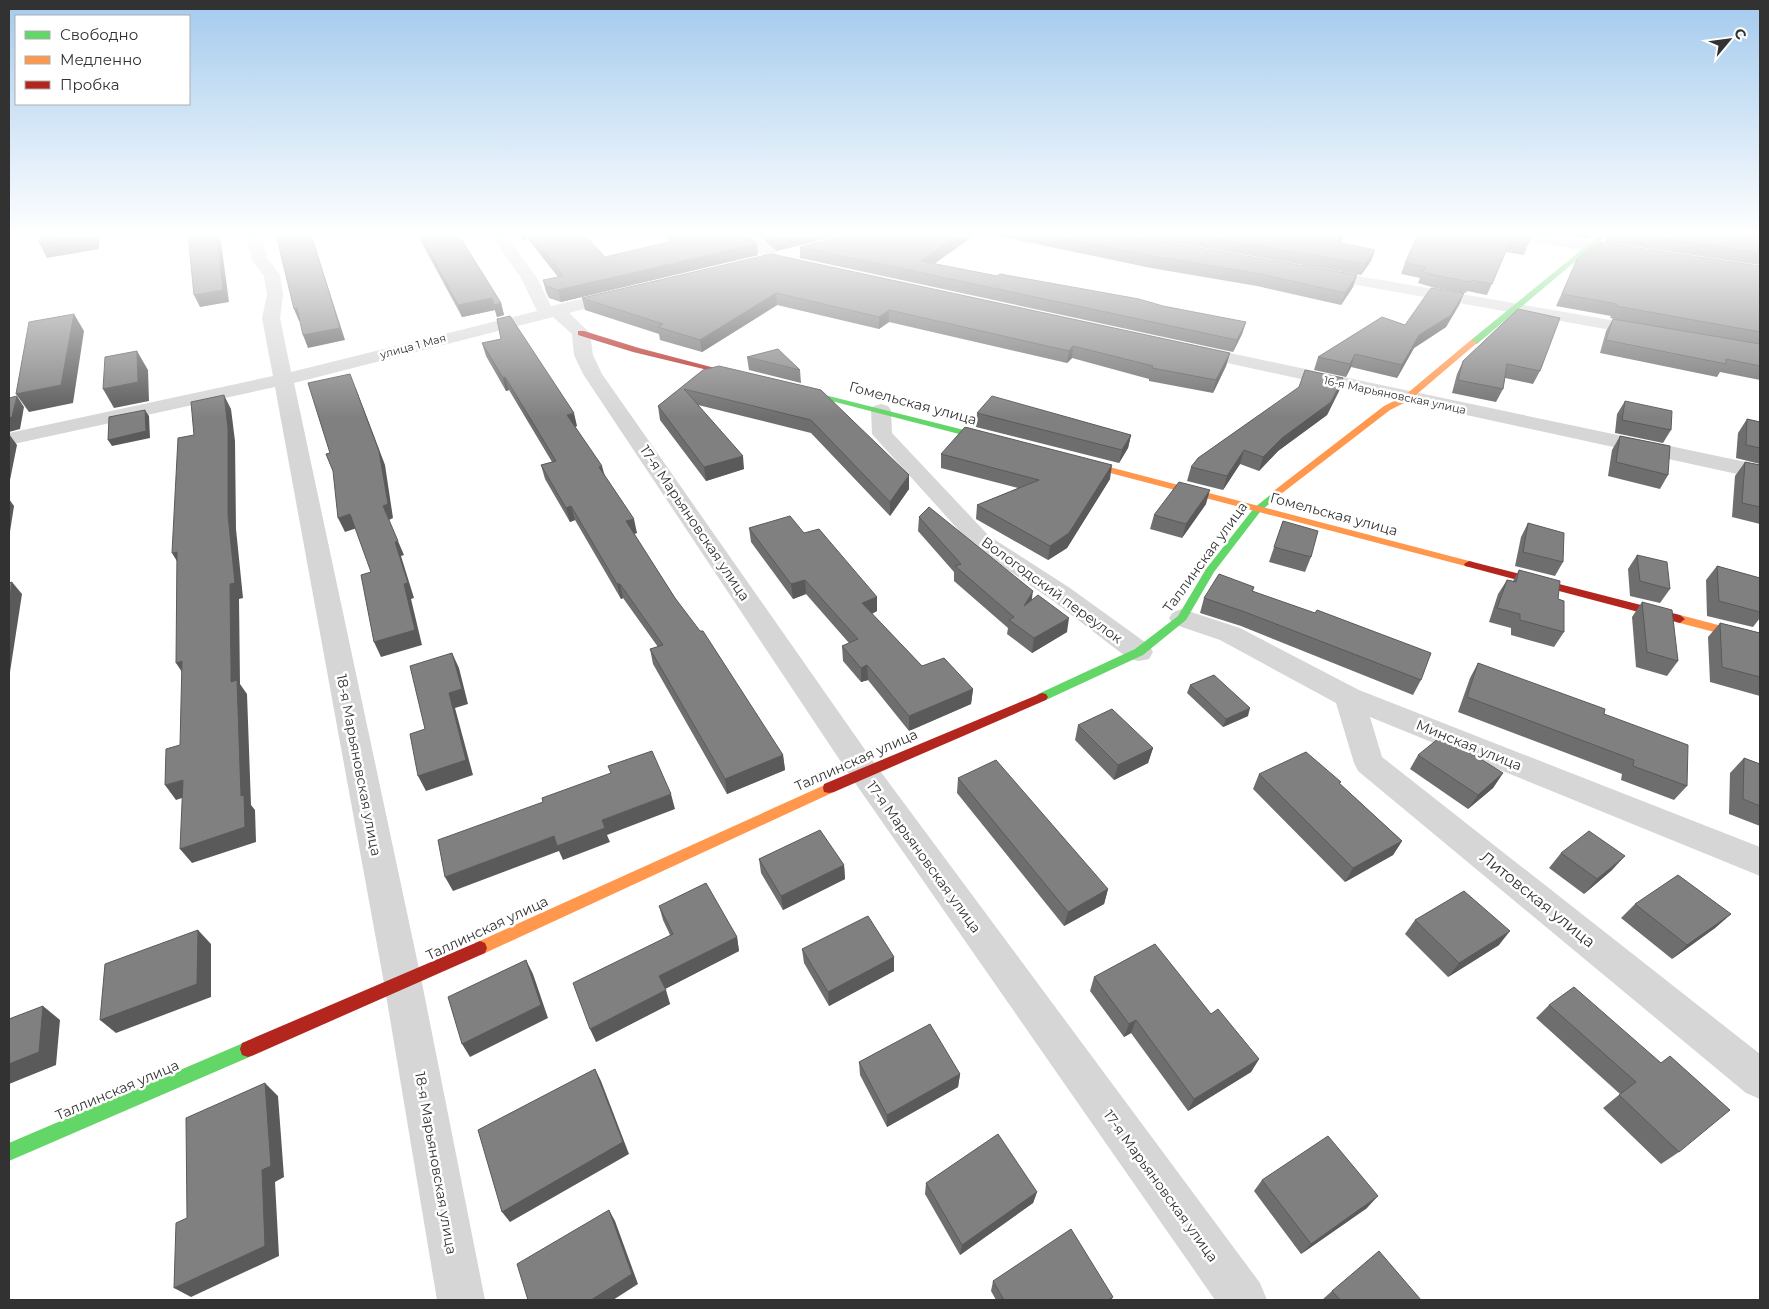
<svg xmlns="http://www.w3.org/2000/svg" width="1769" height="1309" font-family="Montserrat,sans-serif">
	<rect width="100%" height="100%" fill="#fff"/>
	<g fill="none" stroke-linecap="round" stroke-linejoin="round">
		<g fill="#d6d6d6" fill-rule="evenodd">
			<path d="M247,234H261L267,258L280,275L283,295L280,318L291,372L537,311L521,278L490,234H505L537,278L551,306L620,290L626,292L628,295L626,298L569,313L590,333L593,355L602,374L875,764L1260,1283L1267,1300H1215L853,780L583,374L574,355L572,334L553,317L294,383L422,983L485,1300H437L384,983L275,387L9,445V433L273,376L262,318L267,295L264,276L251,259Z"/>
			<path d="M737,234H753L780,255L809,262L811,265L803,270L770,262Z"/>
			<path d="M1501,234H1539L1620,246L1628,251L1620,256L1508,238Z"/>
			<path d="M1318,269L1645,326L1651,327L1654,331L1651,335L1645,336L1312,277L1310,274L1312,271Z"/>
			<path d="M1192,345L1760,465V479L1186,354L1183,350L1186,346Z"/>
			<path d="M881,404L888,406L891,410L892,433L989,536L1070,588L1149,645L1153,652L1149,659L1139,661L1129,659L1052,600L973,546L872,434L871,410L874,406Z"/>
			<path d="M1182,609L1240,628L1359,690L1760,847V876L1370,717L1382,757L1760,1054V1099L1746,1093L1358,771L1354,763L1336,703L1220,640L1173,624L1169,618L1173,612Z"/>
		</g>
		<g fill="#63d668" fill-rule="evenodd">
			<path d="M1601,234H1608L1477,344H1471V340Z"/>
			<path d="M789,386L1000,439L1001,441L1000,443H994L789,390Z"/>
			<path d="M1274,492L1279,495L1260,512L1214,572L1186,620L1143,655L1046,700H1038L1036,697L1038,694L1135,649L1178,616L1206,569L1254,508Z"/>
			<path d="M248,1041L254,1043L256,1049L254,1055L9,1161V1143Z"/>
		</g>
		<g fill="#ff974d" fill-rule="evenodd">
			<path d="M1471,340L1478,342L1410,400L1390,410L1277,497H1271V493L1384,406L1404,396Z"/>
			<path d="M1075,458L1473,562L1474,564L1469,567L1072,463L1071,461Z"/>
			<path d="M1680,615L1760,636V644L1676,622L1675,619L1676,616Z"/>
			<path d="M829,783L834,784L835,788L834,792L485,953L480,955L475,953L473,948L475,943Z"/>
		</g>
		<g fill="#b3261e" fill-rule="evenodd">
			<path d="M578,331H584L639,348L749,377L745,379L633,352L578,335Z"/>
			<path d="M1469,561L1680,615L1685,619L1680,623L1465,566L1464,564Z"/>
			<path d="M1042,693L1046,694L1048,697L1046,700L834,792L829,793L824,792L823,788L824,784Z"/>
			<path d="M480,941L485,943L487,948L485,953L254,1055L248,1057L242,1055L240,1049L242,1043Z"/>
		</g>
	</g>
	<g fill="#6e6e6e">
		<path d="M417,234H458L501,303L504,315L497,317L495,310L462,317Z"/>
		<path d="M518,234H584L605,257L669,242L662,234H746L758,255L561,302L549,298L546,292L543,280L558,277L528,239L523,240Z"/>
		<path d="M756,234H845L776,251Z"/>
		<path d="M976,234L934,264L997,276L1246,322L1242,334L1233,352L800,258V247Z"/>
		<path d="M989,234H1118L1357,275L1353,287L1341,305L1257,286L1151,268Z"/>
		<path d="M1125,234H1345L1340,243L1375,250L1371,261L1361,275Z"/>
		<path d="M1532,234L1524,255L1506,252L1487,295L1467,291L1466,293L1435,288L1418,283L1420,278L1401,274L1405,263Z"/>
		<path d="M1562,234H1593L1587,239Z"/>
		<path d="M1609,234H1760V265L1605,242Z"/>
		<path d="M771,254L1230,353L1226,366L1213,393L1149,381V379L1072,358L1067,363L889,322L879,329L777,305L702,352L660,340L659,334L585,310L582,298Z"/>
		<path d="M1760,266V380L1720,372L1717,377L1600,353L1606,331L1613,319L1623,321L1610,318L1611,316L1556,306L1572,271Z"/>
		<path d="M1464,293L1459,305L1446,327L1414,348L1397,378L1351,367L1346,377L1314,370L1318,357L1405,325Z"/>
		<path d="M1518,309L1540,371L1533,384L1505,378L1503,389L1496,402L1452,393L1457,374L1463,361Z"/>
		<path d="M482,343L577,426L575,427L604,474L637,533L634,534L675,598L783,755L785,770L727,794L653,664L650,649L658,647L623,598L621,599L575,520L570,522L545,479L541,465L552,462L509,390L506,391L486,356Z"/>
		<path d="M747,357L800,370L801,383L749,370Z"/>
		<path d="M703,370L821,390L909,489L890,516L811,433L698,405L744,469L706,481L660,420L658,406Z"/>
		<path d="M1343,378L1339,391L1327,415L1278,451L1259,471L1240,464L1223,490L1187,481L1191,467Z"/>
		<path d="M1625,401L1671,430L1663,443L1615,433L1617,414Z"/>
		<path d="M977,413L1131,435L1128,448L1119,463L976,427Z"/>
		<path d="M1747,419L1760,422V464L1736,458L1738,433Z"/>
		<path d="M1620,436L1668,475L1660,489L1608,476L1612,450Z"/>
		<path d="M941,454L1110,479L1067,548L1048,560L976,519L977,505L1018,488L941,468Z"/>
		<path d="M1745,462L1760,465V524L1732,517L1735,476Z"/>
		<path d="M1206,504L1182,538L1150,529L1154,515Z"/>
		<path d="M919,517L1032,600L1067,632L1032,653L1007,634L1008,628L954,581V572L918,531Z"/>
		<path d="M1283,521L1311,557L1305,572L1269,562Z"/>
		<path d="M1528,523L1563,562L1555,576L1515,566L1521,537Z"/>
		<path d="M749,528L804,533L877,597V611L872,614L922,666L973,689L971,704L909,731L868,680L861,682L843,661L842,646L849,643L806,594L793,599L751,542Z"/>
		<path d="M1637,555L1670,589L1660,603L1630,596L1628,569Z"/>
		<path d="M1717,566L1760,578V618L1753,627L1707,616L1706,580Z"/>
		<path d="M1519,570L1558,599L1564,632L1554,647L1511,635V628L1489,622L1498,594L1507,580L1513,581Z"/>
		<path d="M1254,587L1253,591L1421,680L1413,695L1241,626L1200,613L1204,598Z"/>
		<path d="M1642,602L1678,661L1667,676L1636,667L1632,617Z"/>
		<path d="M1720,623L1760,633V696L1710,682L1708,637Z"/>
		<path d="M1478,663L1604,714L1687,786L1674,800L1621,780L1622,774L1458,712L1470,678Z"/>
		<path d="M1190,685L1248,716L1223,727L1187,693Z"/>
		<path d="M1078,725L1153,748L1148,763L1114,780L1075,740Z"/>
		<path d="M1418,755L1503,773L1493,788L1468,809L1410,769Z"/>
		<path d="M1744,758L1760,764V826L1729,814L1730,773Z"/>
		<path d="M1259,774L1340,784L1402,841L1393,855L1345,882L1253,789Z"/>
		<path d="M958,778L1108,889L1104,904L1064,926L957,793Z"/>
		<path d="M1561,853L1612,870L1584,894L1549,868Z"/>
		<path d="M759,859L844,865L845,879L783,910L761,873Z"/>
		<path d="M1635,904L1731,914L1715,928L1672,959L1621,918Z"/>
		<path d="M659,906L737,937L739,951L665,989L670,1004L596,1042L670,935L663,920Z"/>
		<path d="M1415,920L1499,945L1448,977L1405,934Z"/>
		<path d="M802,949L894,957V971L829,1006L804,963Z"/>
		<path d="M1094,977L1211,1014L1259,1059L1251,1072L1188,1111L1131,1033L1124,1037L1090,991Z"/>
		<path d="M1549,1005L1661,1063L1679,1152L1661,1164L1603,1108L1620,1094L1536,1018Z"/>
		<path d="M859,1062L960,1074L958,1087L887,1127L860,1075Z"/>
		<path d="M1262,1180L1367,1208L1301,1254L1254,1191Z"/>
		<path d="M926,1183L1037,1192L1033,1203L960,1255L925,1194Z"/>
		<path d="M993,1281L1113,1297L1111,1300H996L991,1291Z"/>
		<path d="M1332,1291L1421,1300H1322Z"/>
	</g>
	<g fill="#5a5a5a">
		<path d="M91,234H100L99,249L47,258L39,243Z"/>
		<path d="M217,234H220L229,302L200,307L194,295Z"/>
		<path d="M311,234L345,340L308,348L303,335Z"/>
		<path d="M521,234H527L528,239L523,240Z"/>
		<path d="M799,234H845L776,251V240Z"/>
		<path d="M961,234H976L921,273V261Z"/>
		<path d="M1342,234H1345L1333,254L1337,242Z"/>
		<path d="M1589,234H1593L1587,239Z"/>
		<path d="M757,244L758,255L561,302L558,290Z"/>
		<path d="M1375,250L1371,261L1361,275L1365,264Z"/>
		<path d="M1357,275L1353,287L1341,305L1345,293Z"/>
		<path d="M776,293L777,305L702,352L700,340Z"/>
		<path d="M1464,293L1459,305L1446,327L1414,348L1397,378L1402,365L1419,335Z"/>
		<path d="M492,298L501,303L504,315L497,317L495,310L462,317L458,305Z"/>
		<path d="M297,308L302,320L299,321L294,309Z"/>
		<path d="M889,310V322L879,329V317Z"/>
		<path d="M74,314L84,331L73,403L29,412L16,394Z"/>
		<path d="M1246,322L1242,334L1233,352L1237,340Z"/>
		<path d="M1073,346L1072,358L1067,363L1069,351Z"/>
		<path d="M137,351L148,370L149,401L114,408L103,389Z"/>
		<path d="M1230,353L1226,366L1213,393L1216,380Z"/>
		<path d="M1355,354L1351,367L1346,377L1350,364Z"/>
		<path d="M505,377L509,390L506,391L503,378Z"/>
		<path d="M1343,378L1339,391L1327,415L1278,451L1259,471L1263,457L1282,438Z"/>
		<path d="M355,386L385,465L393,518L389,520L383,506Z"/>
		<path d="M224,395L231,409L235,441L236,529L243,598L239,599L240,684L247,694L251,805L255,810L256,842L192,863L180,849L241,796L231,682L228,515Z"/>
		<path d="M17,396L24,407L20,429L9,432V418Z"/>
		<path d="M145,410L149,416L150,438L112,446L108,440Z"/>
		<path d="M574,413L577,426L570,428L567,415Z"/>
		<path d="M9,434L17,445L9,485Z"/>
		<path d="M1131,435L1128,448L1119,463L1122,450Z"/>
		<path d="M1244,450L1240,464L1223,490L1227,476Z"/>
		<path d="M743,456L744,469L706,481L704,467Z"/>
		<path d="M1112,465L1110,479L1067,548L1048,560L1050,546Z"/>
		<path d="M602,466L606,480L599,467Z"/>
		<path d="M909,475V489L890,516V502Z"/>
		<path d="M1210,490L1206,504L1182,538L1186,524Z"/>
		<path d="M9,499L14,506L9,538Z"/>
		<path d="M571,506L575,520L570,522L566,508Z"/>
		<path d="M350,514L357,528L345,532L338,518Z"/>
		<path d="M634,519L637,533L629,535L626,521Z"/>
		<path d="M398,541L404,555L401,556L414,598L411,599L422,645L381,657L374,642L404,584L395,542Z"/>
		<path d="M177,552L181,568L172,553Z"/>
		<path d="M805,580L806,594L793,599L791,584Z"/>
		<path d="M12,582L22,594L10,672L9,673V602Z"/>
		<path d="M617,584H620L623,598L621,599Z"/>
		<path d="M1033,591L1031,606H1024Z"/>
		<path d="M877,597V611L862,618V603Z"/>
		<path d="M1069,618L1067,632L1032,653L1034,638Z"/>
		<path d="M452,653L459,668L468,704L455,708L473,775L426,791L418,776L449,693Z"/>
		<path d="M182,661L186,678L176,663Z"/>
		<path d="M867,665L868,680L861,682V668Z"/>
		<path d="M973,689L971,704L909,731V716Z"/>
		<path d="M1250,708L1248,716L1223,727L1226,719Z"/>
		<path d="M1153,748L1148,763L1114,780L1118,765Z"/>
		<path d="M783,755L785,770L727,794L725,779Z"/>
		<path d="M1503,773L1493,788L1468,809L1478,795Z"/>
		<path d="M183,780L194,794L176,800L165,785Z"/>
		<path d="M671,794L675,809L607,835L610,842L563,860L559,851L453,891L445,877L554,836L602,820Z"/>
		<path d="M1402,841L1393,855L1345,882L1353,868Z"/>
		<path d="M1625,856L1612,870L1584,894L1597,879Z"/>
		<path d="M844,865L845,879L783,910L781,896Z"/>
		<path d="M1108,889L1104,904L1064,926L1068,912Z"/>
		<path d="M1731,914L1715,928L1672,959L1687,945Z"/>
		<path d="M198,930L211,944V997L116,1033L100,1020Z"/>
		<path d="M1510,931L1499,945L1448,977L1459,963Z"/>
		<path d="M737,937L739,951L663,990L659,976Z"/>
		<path d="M894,957V971L829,1006L828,992Z"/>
		<path d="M526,960L533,974L548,1018L470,1057L462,1044Z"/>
		<path d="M666,990L670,1004L596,1042L590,1029Z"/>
		<path d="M43,1006L60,1020L56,1065L9,1084V1064Z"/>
		<path d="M1136,1020L1131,1033L1124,1037L1129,1024Z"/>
		<path d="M1259,1059L1251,1072L1188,1111L1194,1099Z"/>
		<path d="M595,1069L601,1081L629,1154L510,1222L502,1212Z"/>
		<path d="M960,1074L958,1087L887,1127V1115Z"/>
		<path d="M265,1083L278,1096L284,1177L275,1182L279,1256L191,1297L174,1288L262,1170Z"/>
		<path d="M1037,1192L1033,1203L960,1255L962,1245Z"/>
		<path d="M1378,1196L1367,1208L1301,1254L1311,1244Z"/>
		<path d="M609,1210L615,1221L638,1284L613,1300H591Z"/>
	</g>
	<g fill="#808080" stroke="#5a5a5a">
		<path d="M41,234H91L39,243Z"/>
		<path d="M188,234H217L223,290L194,295Z"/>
		<path d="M276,234H311L340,328L303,335L297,308L294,309Z"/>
		<path d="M420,234H458L501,303L494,305L492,298L458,305Z"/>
		<path d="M530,234H584L605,257L677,240L671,234H746L757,244L558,290L546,286L543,280L563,276Z"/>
		<path d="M769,234H799L776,240Z"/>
		<path d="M852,234H961L921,261L997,276L1000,274L1139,299L1163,306L1246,322L1237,340L800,247Z"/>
		<path d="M1044,234H1118L1357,275L1345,293L1260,274L1153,256Z"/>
		<path d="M1191,234H1342L1337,242L1375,250L1365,264Z"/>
		<path d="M1418,234H1532L1528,244L1510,241L1492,284L1472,280L1471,282L1439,276L1423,272L1426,267L1405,263Z"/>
		<path d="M1633,234H1760V253Z"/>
		<path d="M1598,242L1760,266V332L1616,306L1617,304L1562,294L1577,259Z"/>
		<path d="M771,254L1230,353L1216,380L1152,368L1153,366L1073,346L1069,351L889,310L879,317L776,293L700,340L658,327L663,324L582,298Z"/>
		<path d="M1431,288L1464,293L1451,315L1419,335L1402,365L1355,354L1350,364L1318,357L1382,317L1405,325Z"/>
		<path d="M1518,309L1560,318L1540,371L1507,364L1503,389L1458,380L1463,361Z"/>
		<path d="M74,314L61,385L16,394L29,322Z"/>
		<path d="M510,316L574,413L567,415L602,466L599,467L634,519L626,521L675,598L700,631H703L783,755L725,779L650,649L663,645L620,584H617L571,506L566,508L541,465L556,461L505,377L503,378L482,343L501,339L497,319Z"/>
		<path d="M1613,319L1760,344V366L1726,359V364L1606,340Z"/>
		<path d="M778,349L800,370L747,357Z"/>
		<path d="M137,351L138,382L103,389L105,357Z"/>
		<path d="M719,366L821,390L909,475L890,502L811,420L684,389L743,456L704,467L658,406L703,370Z"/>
		<path d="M1305,370L1343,378L1331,402L1282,438L1263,457L1244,450L1227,476L1191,467L1198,458L1299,387Z"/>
		<path d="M350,374L379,451L388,504L383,506L398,541L395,542L408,583L404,584L415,630L374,642L361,575L371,572L350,514L338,518L333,471L326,454L330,453L308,383Z"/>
		<path d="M224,395L228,428V515L235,583L230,584L231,682L237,680L241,796L244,795L245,827L180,849L183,780L165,785L166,749L180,745L182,661L176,663L177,552L172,553L178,438L194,435L191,402Z"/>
		<path d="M17,396L12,417L9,418V398Z"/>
		<path d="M992,396L1131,435L1122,450L977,413Z"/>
		<path d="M1625,401L1672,411L1671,430L1622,420Z"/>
		<path d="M145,410L146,431L108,440L109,417Z"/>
		<path d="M1747,419L1760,422V448L1746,445Z"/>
		<path d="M965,427L1112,465L1069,533L1050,546L977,505L1039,480L941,454Z"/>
		<path d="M1620,436L1670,446L1668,475L1616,462Z"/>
		<path d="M1745,462L1760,465V507L1742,503Z"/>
		<path d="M1179,482L1210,490L1186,524L1154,515Z"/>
		<path d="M929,507L1033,591L1024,606L1038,595L1069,618L1034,638L1009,620L1014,617L955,566L961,564L919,517Z"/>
		<path d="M790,516L804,533L819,529L877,597L862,603L922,666L944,658L973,689L909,716L867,665L861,668L842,646L858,639L805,580L791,584L749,528Z"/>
		<path d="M1283,521L1318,531L1311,557L1274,547Z"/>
		<path d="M1528,523L1564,533L1563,562L1523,552Z"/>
		<path d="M1637,555L1667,562L1670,589L1640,581Z"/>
		<path d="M1717,566L1760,578V612L1719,601Z"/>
		<path d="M1519,570L1560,581L1558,599L1564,601V632L1520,620V614L1497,608L1507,580L1516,582Z"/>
		<path d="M1219,574L1254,587L1252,591L1315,613L1317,610L1431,653L1421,680L1245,612L1204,598Z"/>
		<path d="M12,582L9,602V583Z"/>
		<path d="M1642,602L1672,610L1678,661L1647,652Z"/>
		<path d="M1720,623L1760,633V677L1722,667Z"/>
		<path d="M452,653L462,689L449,693L466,760L418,776L410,734L425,729L410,666Z"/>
		<path d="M1478,663L1605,709L1604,714L1688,745L1687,786L1633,766L1634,760L1467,697Z"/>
		<path d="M1214,675L1250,708L1226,719L1190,685Z"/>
		<path d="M1112,709L1153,748L1118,765L1078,725Z"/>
		<path d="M1439,738H1447L1503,773L1478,795L1418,755Z"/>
		<path d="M652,751L671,794L602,820L605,828L557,846L554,836L445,877L438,840L543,802L542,798L611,773L608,766Z"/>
		<path d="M1306,752L1341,782L1339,783L1402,841L1353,868L1259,774Z"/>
		<path d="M1744,758L1760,764V806L1743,799Z"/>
		<path d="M996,760L1108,889L1068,912L958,778Z"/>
		<path d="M820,830L844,865L781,896L759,859Z"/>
		<path d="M1589,831L1625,856L1597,879L1561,853Z"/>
		<path d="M1678,875L1731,914L1687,945L1635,904Z"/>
		<path d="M706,883L737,937L659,976L666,990L590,1029L573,983L673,934L659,906Z"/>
		<path d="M1464,891L1510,931L1459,963L1415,920Z"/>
		<path d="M868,916L894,957L828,992L802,949Z"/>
		<path d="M198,930L197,984L100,1020L105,964Z"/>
		<path d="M1155,944L1211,1014L1218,1009L1259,1059L1194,1099L1136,1020L1129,1024L1094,977Z"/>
		<path d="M526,960L541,1005L462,1044L448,997Z"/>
		<path d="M1574,987L1661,1063L1670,1056L1730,1110L1679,1152L1619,1095L1636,1082L1549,1005Z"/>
		<path d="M43,1006L39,1052L9,1064V1019Z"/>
		<path d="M930,1024L960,1074L887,1115L859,1062Z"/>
		<path d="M595,1069L623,1142L502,1212L478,1130Z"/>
		<path d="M265,1083L271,1166L262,1170L265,1246L174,1288L176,1223L187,1218L186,1118Z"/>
		<path d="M998,1134L1037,1192L962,1245L926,1183Z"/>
		<path d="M1328,1136L1378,1196L1311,1244L1262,1180Z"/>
		<path d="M609,1210L632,1274L591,1300H528L517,1264Z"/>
		<path d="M1071,1229L1113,1297L1108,1300H1004L993,1281Z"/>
		<path d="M1379,1251L1421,1300H1340L1332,1291Z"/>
	</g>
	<linearGradient id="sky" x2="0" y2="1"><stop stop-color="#a3caed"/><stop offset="0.56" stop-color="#fff"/><stop offset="1" stop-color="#fff" stop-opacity="0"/></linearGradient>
	<rect width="1769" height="418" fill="url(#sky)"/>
	<g text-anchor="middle" stroke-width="5" stroke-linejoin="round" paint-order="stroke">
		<g font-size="11" fill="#323232" stroke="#fff">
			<text transform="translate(413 346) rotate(-15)" y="4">улица 1 Мая</text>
			<text transform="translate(1395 395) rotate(12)" y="4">16-я Марьяновская улица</text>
		</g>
		<g font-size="14" fill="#323232" stroke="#fff">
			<text transform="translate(913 403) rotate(15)" y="5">Гомельская улица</text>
			<text transform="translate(1334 514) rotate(15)" y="5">Гомельская улица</text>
			<text transform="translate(695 523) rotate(56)" y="5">17-я Марьяновская улица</text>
			<text transform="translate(1205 557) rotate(-54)" y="5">Таллинская улица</text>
			<text transform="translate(1052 590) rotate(36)" y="5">Вологодский переулок</text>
			<text transform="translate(1469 745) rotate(22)" y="5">Минская улица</text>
			<text transform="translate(856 760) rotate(-24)" y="5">Таллинская улица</text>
			<text transform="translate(359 765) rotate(79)" y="5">18-я Марьяновская улица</text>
			<text transform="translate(924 857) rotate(54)" y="5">17-я Марьяновская улица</text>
			<text transform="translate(487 928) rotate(-25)" y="5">Таллинская улица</text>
			<text transform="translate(117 1090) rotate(-23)" y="5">Таллинская улица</text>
			<text transform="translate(436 1163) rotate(80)" y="5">18-я Марьяновская улица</text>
			<text transform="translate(1161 1186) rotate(54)" y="5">17-я Марьяновская улица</text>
		</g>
		<g font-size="16" fill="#323232" stroke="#fff">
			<text transform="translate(1538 899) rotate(39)" y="6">Литовская улица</text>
		</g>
	</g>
	<rect width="1769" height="1309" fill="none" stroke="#323232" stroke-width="20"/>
	<rect x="15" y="15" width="175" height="90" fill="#ffffff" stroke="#adadad"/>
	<rect x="25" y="31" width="25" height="8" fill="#63d668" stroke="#adadad"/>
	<text x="60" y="40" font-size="15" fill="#323232">Свободно</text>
	<rect x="25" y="56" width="25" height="8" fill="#ff974d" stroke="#adadad"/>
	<text x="60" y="65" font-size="15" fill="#323232">Медленно</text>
	<rect x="25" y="81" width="25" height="8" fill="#b3261e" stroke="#adadad"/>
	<text x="60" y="90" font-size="15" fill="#323232">Пробка</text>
	<g transform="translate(1729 40) rotate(61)" stroke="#ffffff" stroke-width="4" paint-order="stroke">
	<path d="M0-4L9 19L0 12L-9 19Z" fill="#323232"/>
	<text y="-8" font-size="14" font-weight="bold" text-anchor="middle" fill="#323232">С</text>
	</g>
</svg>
